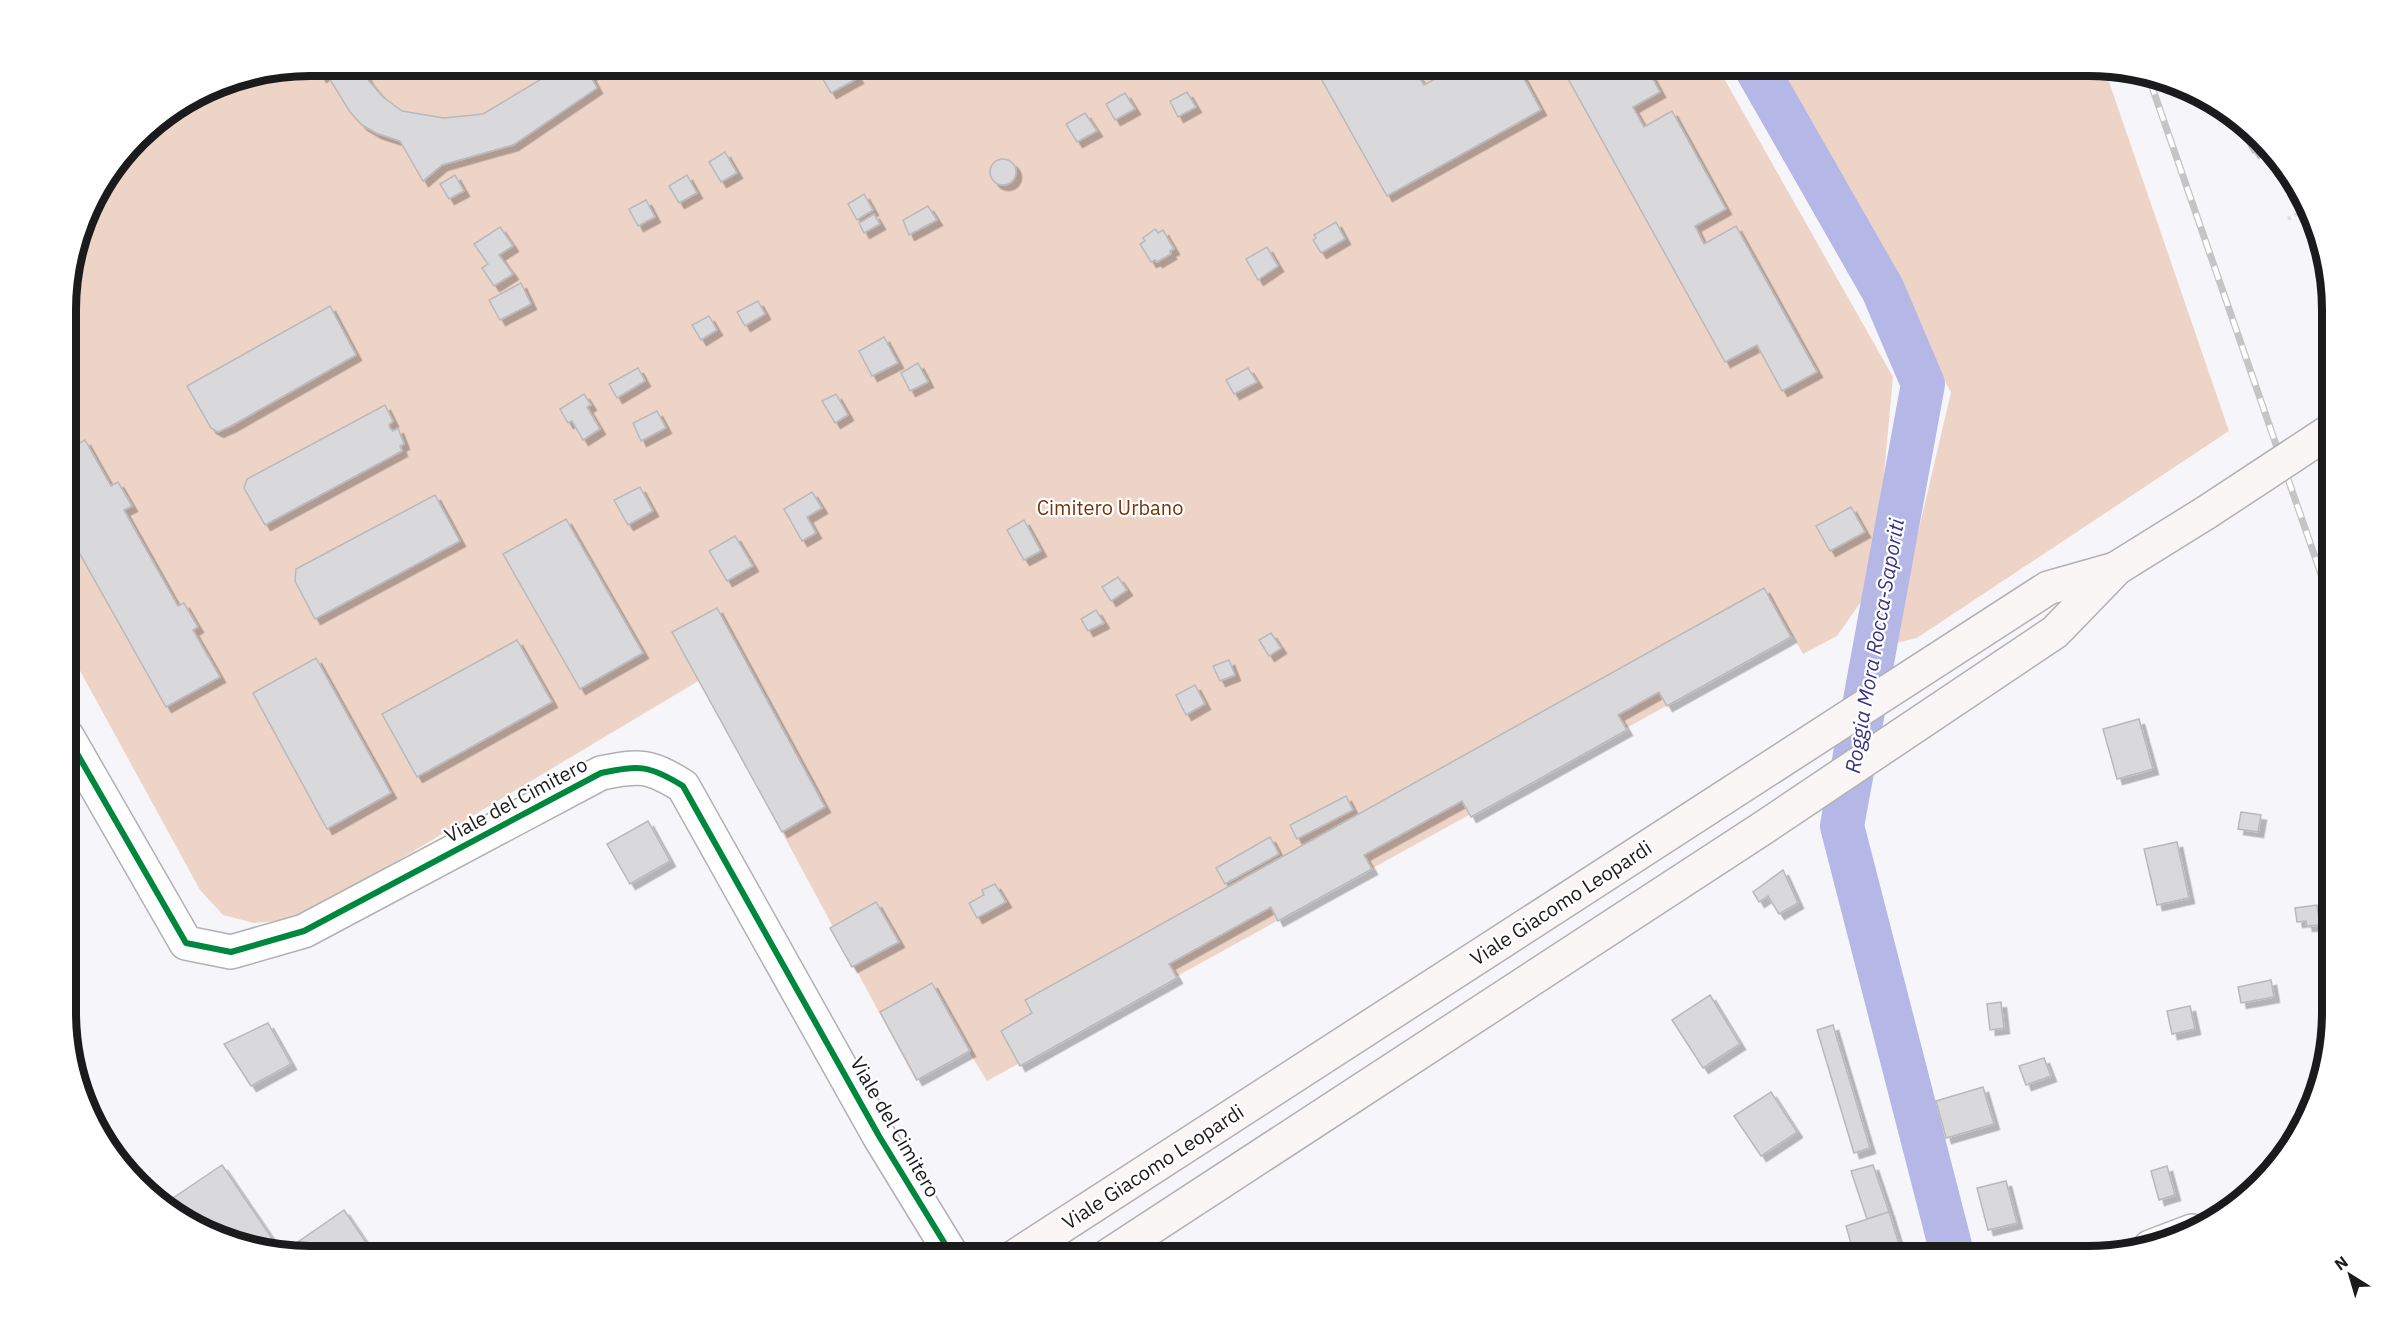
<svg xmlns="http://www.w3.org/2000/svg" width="2398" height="1323" font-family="'IBM Plex Sans',sans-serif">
	<defs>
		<filter id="shadow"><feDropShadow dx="5.5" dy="5.5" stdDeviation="0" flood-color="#0004"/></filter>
	</defs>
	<rect width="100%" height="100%" fill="#f6f6fa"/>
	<g fill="#eed4c7">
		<path d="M311,66H1717L1893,377L1874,583L1837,636L1803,654L1793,636L987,1081L969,1052L916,1081L700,680L320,907L287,920L254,923L223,915L200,890L67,647V294L91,202L149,127L217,84Z"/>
		<path d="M1766,66H2087L2105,70L2229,431L1917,638L1892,644L1951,392Z"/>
	</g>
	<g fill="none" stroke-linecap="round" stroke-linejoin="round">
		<path stroke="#b5b8e7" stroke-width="44" d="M1755,66L1883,290L1923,384L1842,826L1953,1257"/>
	</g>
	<g fill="#d9d9dc" stroke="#b9b9bc" stroke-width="1.5" filter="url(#shadow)">
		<path d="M315,66H360L369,81L383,97L402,111L444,118L483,114L563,66H605L590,75L597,88L513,145L442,165L423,181L400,141L376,133L362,125L350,112L326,73L321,77Z"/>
		<path d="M840,66H851L858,78L831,93L821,76Z"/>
		<path d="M1314,66H1416L1413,68L1424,85L1459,66H1517L1541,110L1387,196Z"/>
		<path d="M1561,66H1646L1660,92L1633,107L1644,127L1672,111L1726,209L1695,226L1704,244L1736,226L1817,372L1782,391L1757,345L1725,362Z"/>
		<path d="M1187,92L1196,107L1178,117L1170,101Z"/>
		<path d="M1125,93L1135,109L1115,120L1106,104Z"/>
		<path d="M1085,113L1097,131L1077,142L1066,124Z"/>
		<path d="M2255,134L2276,158L2269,162L2261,147L2253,153L2245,140Z"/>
		<path d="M725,152L737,173L721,182L709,162Z"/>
		<circle cx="1003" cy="172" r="13"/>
		<path d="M455,175L464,191L449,199L440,184Z"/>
		<path d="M687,175L697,193L679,203L669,186Z"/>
		<path d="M864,194L873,210L857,220L848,204Z"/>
		<path d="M646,200L655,217L638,226L629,209Z"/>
		<path d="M928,206L937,220L909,235L903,220Z"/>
		<path d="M874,214L880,224L864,233L859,223Z"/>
		<path d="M1336,222L1345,239L1321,253L1313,240L1316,238L1314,235Z"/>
		<path d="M500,227L513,246L499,255L513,274L494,286L482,268L488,264L474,244Z"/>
		<path d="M1155,229L1158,233L1163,230L1174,249L1170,251L1171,254L1157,262L1155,260L1151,262L1140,244L1145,241L1143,238Z"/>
		<path d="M1267,247L1278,266L1258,280L1246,259Z"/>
		<path d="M521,283L531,304L500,320L489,300Z"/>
		<path d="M758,301L765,314L745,326L737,312Z"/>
		<path d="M330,306L356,355L231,426L218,432L211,428L187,386Z"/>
		<path d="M709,316L717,330L701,340L692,325Z"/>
		<path d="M884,337L898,363L872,376L859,351Z"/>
		<path d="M918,363L928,382L910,391L901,373Z"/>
		<path d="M638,368L645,381L617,398L609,384Z"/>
		<path d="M1248,368L1257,382L1234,394L1226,380Z"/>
		<path d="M584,394L591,405L587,407L600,429L583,440L572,421L568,423L560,409Z"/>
		<path d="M836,394L848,415L835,423L822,401Z"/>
		<path d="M385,405L393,421L389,425L390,428L393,431L398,428L404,444L400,446L402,451L265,525L244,488L247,479Z"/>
		<path d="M657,411L666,428L641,441L633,423Z"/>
		<path d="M85,440L111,486L118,482L132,506L124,510L178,606L184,603L198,627L193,630L220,677L166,707L67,531V450Z"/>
		<path d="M640,487L653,511L628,525L614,500Z"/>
		<path d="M812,492L822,508L807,517L816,533L802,541L784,509Z"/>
		<path d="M435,495L460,541L315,619L295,581L296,569Z"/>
		<path d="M1851,507L1865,532L1830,551L1816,526Z"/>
		<path d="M566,519L643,653L580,689L503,554Z"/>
		<path d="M1024,520L1041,551L1024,560L1007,530Z"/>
		<path d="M735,536L753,566L727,581L709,551Z"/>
		<path d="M1118,577L1127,590L1111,601L1102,587Z"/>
		<path d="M1764,588L1791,637L1667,706L1659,692L1618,715L1627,730L1471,817L1462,801L1364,855L1372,869L1278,921L1271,907L1169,964L1177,978L1020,1066L1001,1031L1032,1013L1025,1000Z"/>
		<path d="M717,608L825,807L782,832L672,632Z"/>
		<path d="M1096,610L1104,623L1088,631L1081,619Z"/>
		<path d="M1271,633L1281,648L1269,656L1259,640Z"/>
		<path d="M517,640L552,702L417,777L382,714Z"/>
		<path d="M316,658L391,793L327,829L253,693Z"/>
		<path d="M1229,660L1235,675L1220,681L1213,666Z"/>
		<path d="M1195,685L1205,704L1186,715L1176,695Z"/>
		<path d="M2139,719L2153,769L2117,779L2103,729Z"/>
		<path d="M1346,796L1353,810L1297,839L1290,825Z"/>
		<path d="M2241,812L2261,815L2258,832L2238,829Z"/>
		<path d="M648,821L670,861L630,884L607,844Z"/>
		<path d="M1270,837L1279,854L1225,884L1216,868Z"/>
		<path d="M2177,842L2189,898L2157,905L2144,849Z"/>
		<path d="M1783,870L1798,903L1779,914L1768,896L1759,902L1753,892Z"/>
		<path d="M995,884L1006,902L977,918L969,903L984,895L982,890Z"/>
		<path d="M876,902L899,942L852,967L830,928Z"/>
		<path d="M2317,905L2320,925L2307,926L2306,921L2297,922L2295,908Z"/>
		<path d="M2271,980L2274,997L2241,1003L2238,987Z"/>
		<path d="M932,983L970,1051L917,1080L880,1012Z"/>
		<path d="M1710,995L1740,1044L1703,1068L1672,1020Z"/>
		<path d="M2001,1002L2004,1028L1990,1030L1987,1004Z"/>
		<path d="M2190,1006L2195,1029L2172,1034L2167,1011Z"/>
		<path d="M268,1023L291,1064L251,1086L224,1044Z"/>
		<path d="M1833,1025L1870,1148L1854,1153L1817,1030Z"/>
		<path d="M2044,1058L2051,1076L2026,1085L2019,1066Z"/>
		<path d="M1983,1087L1994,1124L1946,1138L1936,1101Z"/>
		<path d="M1771,1092L1797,1132L1761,1156L1734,1116Z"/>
		<path d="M222,1165L280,1250L202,1232L167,1202Z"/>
		<path d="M1873,1165L1889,1212L1867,1219L1851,1171Z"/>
		<path d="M2167,1166L2175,1195L2159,1200L2151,1171Z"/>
		<path d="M2006,1181L2017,1223L1988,1230L1977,1188Z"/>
		<path d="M344,1210L376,1257H310L285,1251Z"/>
		<path d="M1889,1212L1903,1257H1855L1846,1226Z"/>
	</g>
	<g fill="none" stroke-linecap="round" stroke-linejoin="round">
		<g stroke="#b1b1b3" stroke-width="36">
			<g id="minor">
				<path d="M67,736L186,943L231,952L304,931L601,773C640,765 649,765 683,786L879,1136L953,1257"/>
				<path d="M2150,1247L2192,1231"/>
			</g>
		</g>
		<g stroke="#b1b1b3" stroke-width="36">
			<g id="secondary">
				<path d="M1014,1257L2048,588L2115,569"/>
				<path d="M1106,1257L1763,828L2055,632L2117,568L2207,512"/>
			</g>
		</g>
		<path stroke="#ddddde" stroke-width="4" stroke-dasharray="3 4.5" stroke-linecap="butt" d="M2288,219L2304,210"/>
		<use href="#minor" stroke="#fefefe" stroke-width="33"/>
		<use href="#secondary" stroke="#f9f6f5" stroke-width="33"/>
		<g stroke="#c5c5c5" stroke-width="7">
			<path id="rail" d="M2150,81L2331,603"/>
		</g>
		<use href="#rail" stroke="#fff" stroke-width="4.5" stroke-dasharray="14" stroke-linecap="butt"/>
		<g stroke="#b1b1b3" stroke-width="36" stroke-linecap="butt">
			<path id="secondary-bridge" d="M2207,512L2330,431"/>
		</g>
		<use href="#secondary-bridge" stroke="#f9f6f5" stroke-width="33"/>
		<g stroke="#fff" stroke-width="10">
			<path id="cycleway" d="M67,736L186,943L231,952L304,931L601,773C640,765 649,765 683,786L879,1136L953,1257"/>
		</g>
		<use href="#cycleway" stroke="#00873e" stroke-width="6"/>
	</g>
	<g text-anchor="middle" stroke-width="4.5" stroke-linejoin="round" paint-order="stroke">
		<g font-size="20" fill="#73360a" stroke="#fff">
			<text x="1110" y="515">Cimitero Urbano</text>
		</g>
		<g font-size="20" fill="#1b1b1d" stroke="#fff">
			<text transform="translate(516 800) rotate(-28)" y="7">Viale del Cimitero</text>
			<text transform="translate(1561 903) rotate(-33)" y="7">Viale Giacomo Leopardi</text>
			<text transform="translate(895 1127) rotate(60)" y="7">Viale del Cimitero</text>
			<text transform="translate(1153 1167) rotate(-33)" y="7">Viale Giacomo Leopardi</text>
		</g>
		<g font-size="21" font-style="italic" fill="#383481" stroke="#fff">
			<text transform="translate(1875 646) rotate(-80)" y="7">Roggia Mora Rocca-Saporiti</text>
		</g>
	</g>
	<path d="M0 0H2398V1323H0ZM310 76H2088A234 234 0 0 1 2322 310V1012A234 234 0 0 1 2088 1246H310A234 234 0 0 1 76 1012V310A234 234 0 0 1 310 76Z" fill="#fff" fill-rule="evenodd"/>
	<path fill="none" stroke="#1b1b1d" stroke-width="8" d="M310 76H2088A234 234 0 0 1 2322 310V1012A234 234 0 0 1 2088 1246H310A234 234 0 0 1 76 1012V310A234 234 0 0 1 310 76Z"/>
	<g transform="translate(2350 1275) rotate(323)" stroke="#ffffff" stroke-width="4.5" paint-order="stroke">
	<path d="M0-4.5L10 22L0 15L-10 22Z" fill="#1b1b1d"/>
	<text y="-9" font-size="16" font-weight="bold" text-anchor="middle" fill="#1b1b1d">N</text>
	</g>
</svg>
